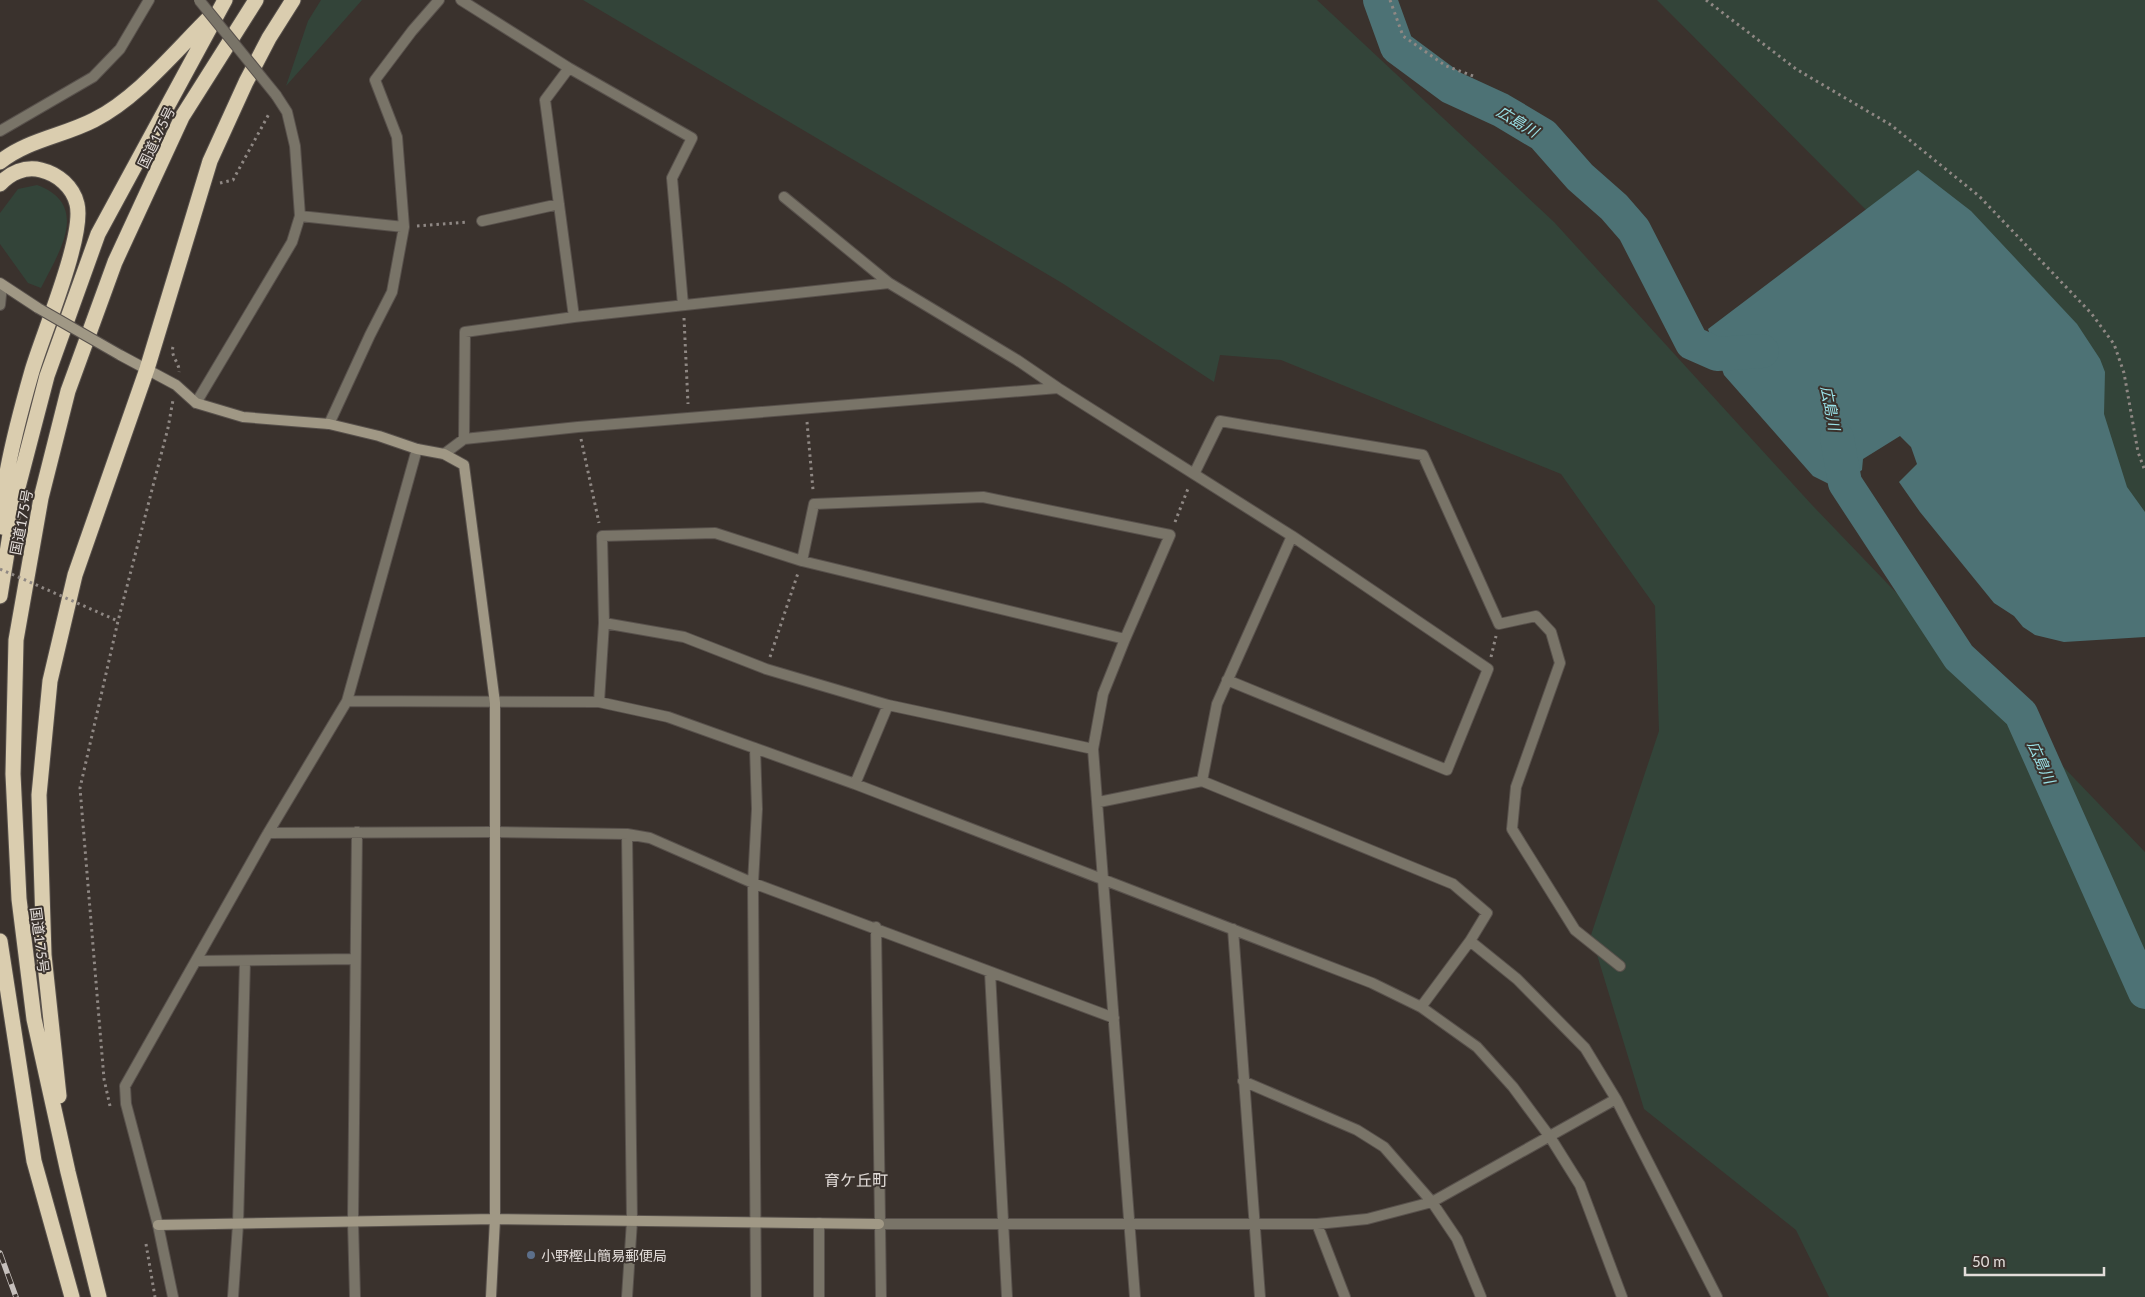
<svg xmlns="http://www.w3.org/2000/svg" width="2145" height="1297" font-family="Lato,'Noto Sans JP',sans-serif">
  <rect width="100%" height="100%" fill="#3a322d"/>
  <path fill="#334439" d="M321 0H362L286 86 308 21Z
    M583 0H1317L1554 222 1812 505 2145 852V1297H1829L1796 1230 1644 1109 1591 935 1659 731 1655 606 1561 474 1281 360 1220 355 1214 382 1062 283Z
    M1657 0H2145V516L1889 233Z
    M37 185C91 205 59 252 41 288L28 283 0 244V213L18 189Z"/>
  <path fill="#4d7275" d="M1918 170 1971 211 2077 324 2100 359 2105 372 2104 414 2127 487 2145 512V637L2064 642 2035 635 2023 627 2014 616 1994 603 1920 512 1899 482 1917 464 1911 447 1900 436 1863 459 1862 470 1837 488 1813 476 1724 375 1708 329Z"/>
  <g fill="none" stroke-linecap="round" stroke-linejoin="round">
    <path stroke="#4d7275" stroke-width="34" d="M1380 0 1397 47 1451 87 1501 110 1543 135 1580 177 1614 207 1634 230 1692 343 1717 354 1762 351
      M1837 438 1845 483 1959 657 2021 714 2145 992"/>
    <g stroke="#58514c" stroke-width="12">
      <path id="street" d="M461 0 569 68 692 138 672 178 683 305
        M569 68 545 100 574 317
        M0 131 93 77 120 49 149 0
        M784 197 889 283 1017 360 1058 388 1292 536 1488 669 1447 770 1227 680
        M300 216 404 227
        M482 221 559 204
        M0 305 2 285
        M196 403 292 242 300 216 295 146 287 112 276 95
        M329 424 370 335 392 292 404 227 397 137 375 80 412 31 439 0
        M464 439 465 332 574 317 889 283
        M444 454 464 439 578 427 1058 388
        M1194 474 1220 421 1423 455 1499 624 1536 616 1551 632 1560 663 1516 787 1512 829 1575 930 1620 966
        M1292 536 1217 704 1202 781 1453 884 1487 913 1470 941 1421 1007
        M802 561 814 504 983 497 1170 535 1125 639
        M604 623 602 536 715 533 802 561 1125 639 1103 694 1093 749 1135 1297
        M347 701 599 702 668 717 855 784 1372 983 1421 1007 1477 1047 1513 1087 1550 1137 1580 1185 1622 1297
        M599 702 604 623 684 637 766 669 888 705 1093 749
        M755 748 757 809 753 883 756 1297
        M855 784 888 705
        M1099 802 1202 781
        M268 833 493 832 627 834 650 838 753 883 1114 1018
        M627 834 632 1221 627 1297
        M876 927 881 1297
        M1233 929 1260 1297
        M1470 941 1517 979 1585 1048 1616 1099
        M197 961 355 959
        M990 972 1007 1297
        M1243 1081 1357 1130 1384 1147 1432 1202 1457 1239 1481 1297
        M819 1223V1297
        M879 1224H1317L1367 1219 1432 1202 1616 1099 1717 1297
        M1317 1224 1345 1297
        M173 1297 158 1225 126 1104 125 1086 268 833 347 701 417 449
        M233 1297 238 1224 245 961
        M355 1297 353 1221 357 832"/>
    </g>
    <g stroke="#58514c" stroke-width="12">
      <path id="secondary" d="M0 283 38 308
        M120 355 176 385 196 403 243 417 329 424 379 436 417 449 444 454 464 465 495 703V1219L491 1297
        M158 1225 495 1219 879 1224"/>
    </g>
    <g stroke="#58514c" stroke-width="17">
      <path id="highway" d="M0 162C27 140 63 136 94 120 138 98 176 50 211 16
        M0 184C10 173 25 166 41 170 58 174 73 187 77 204 85 236 42 336 32 371 22 406 12 443 6 478 3 494 4 511 3 527
        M0 596 17 491 47 376 98 234 225 0
        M0 941 34 1161 72 1297
        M59 1096 44 955 39 795 50 681 75 575 147 369 210 161 246 82 269 38 293 0
        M99 1297 68 1172 34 1019 19 899 13 774 16 640 41 498 68 391 115 262 182 117 256 0"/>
    </g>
    <path stroke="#8f8884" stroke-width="3" stroke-dasharray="2.5 4" stroke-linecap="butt" d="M1390 0 1403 36 1446 66 1476 77
      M1706 0 1796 69 1891 125 1979 196 2091 313 2114 344 2124 373 2138 452 2145 471
      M220 183 233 180 270 112
      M417 226 468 222
      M684 318 688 404
      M173 347C170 356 180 363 179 372
      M807 422 813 490
      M581 439 599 523
      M1175 522 1189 486
      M770 657 798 573
      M1491 657 1496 636
      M110 1106 104 1079 80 788 118 621 168 428 173 400
      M146 1244 155 1297"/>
    <use href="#street" stroke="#797468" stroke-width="10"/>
    <use href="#secondary" stroke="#a09885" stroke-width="10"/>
    <use href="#highway" stroke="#dacdaf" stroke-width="15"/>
    <g stroke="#c6c0bc" stroke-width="5.5">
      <path id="rail" d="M0 1253 16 1297"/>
    </g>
    <use href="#rail" stroke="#3a322d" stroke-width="4" stroke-dasharray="11" stroke-linecap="butt"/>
    <g stroke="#58514c" stroke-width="12" stroke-linecap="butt">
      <path id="street-bridge" d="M199 0 276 95"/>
    </g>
    <g stroke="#58514c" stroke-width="12" stroke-linecap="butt">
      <path id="secondary-bridge" d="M38 308 120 355"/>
    </g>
    <path stroke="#8f8884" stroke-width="3" stroke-dasharray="2.5 4" stroke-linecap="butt" d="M0 569 118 621"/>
    <use href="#street-bridge" stroke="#797468" stroke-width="10"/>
    <use href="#secondary-bridge" stroke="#a09885" stroke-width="10"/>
  </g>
  <circle fill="#5c6f8a" stroke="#3a322d" stroke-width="2" cx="531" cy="1255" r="5"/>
  <g text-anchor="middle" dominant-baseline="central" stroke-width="4" stroke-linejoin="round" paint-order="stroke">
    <g font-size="14" fill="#e3ddda" stroke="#3a322d">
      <text transform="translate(156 137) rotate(-64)">国道175号</text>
      <text transform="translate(21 522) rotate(-79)">国道175号</text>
      <text transform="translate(40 940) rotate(83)">国道175号</text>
    </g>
    <g font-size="14" fill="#e3ddda" stroke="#3a322d" text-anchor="start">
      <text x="541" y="1255">小野樫山簡易郵便局</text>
    </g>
    <g font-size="15" font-style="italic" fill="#9ae2e8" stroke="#3a322d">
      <text transform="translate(1518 121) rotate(31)">広島川</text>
      <text transform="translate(1831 408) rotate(79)">広島川</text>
      <text transform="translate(2042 762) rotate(66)">広島川</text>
    </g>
    <g font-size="16" fill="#e3ddda" stroke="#3a322d">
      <text x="856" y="1179">育ケ丘町</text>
    </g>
  </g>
  <path d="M1965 1267v8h139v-8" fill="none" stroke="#e3ddda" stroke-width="2.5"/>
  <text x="1972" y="1267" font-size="15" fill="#e3ddda" stroke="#3a322d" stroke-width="4" paint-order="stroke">50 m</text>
</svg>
